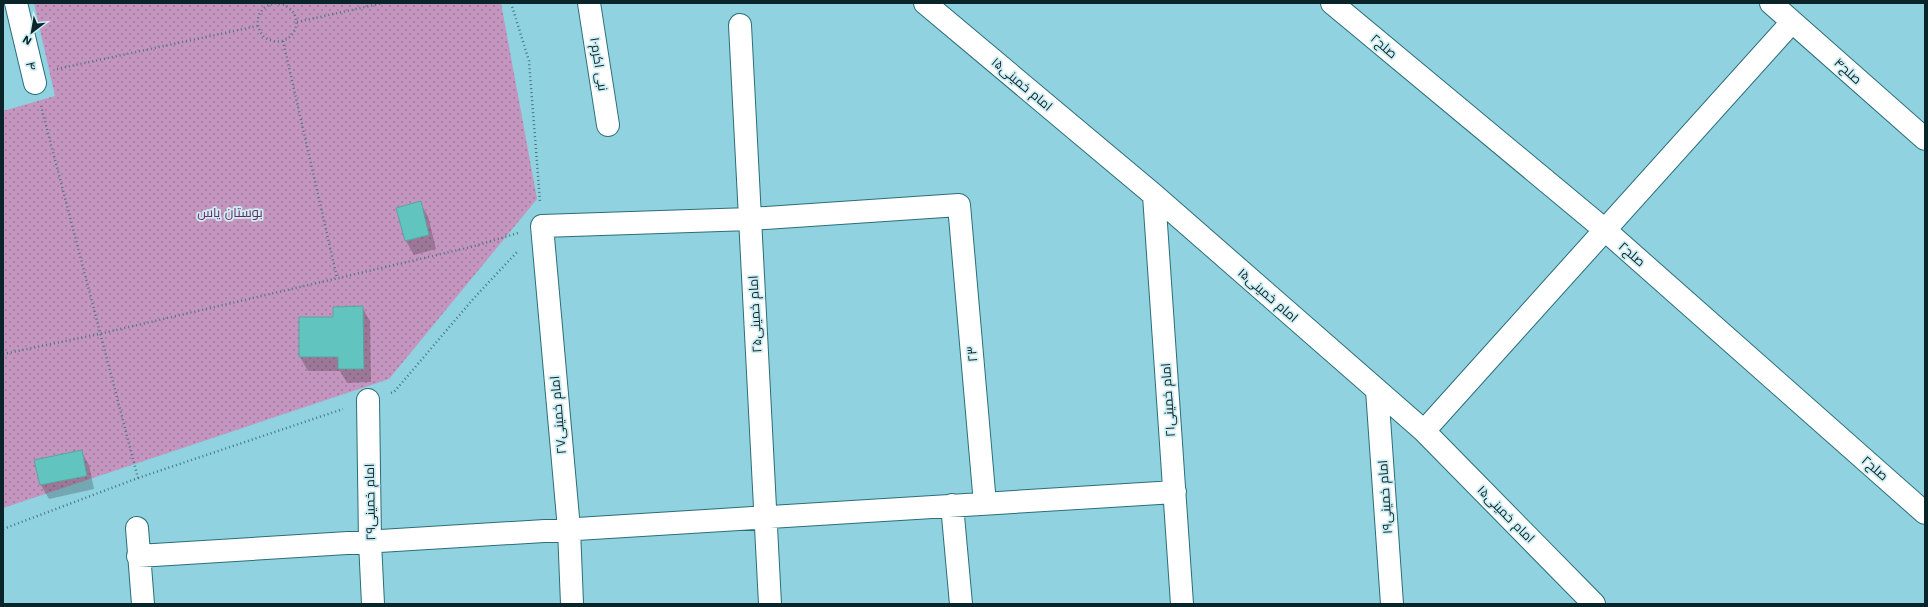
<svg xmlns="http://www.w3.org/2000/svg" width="1928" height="607" font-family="'Work Sans',Cairo,sans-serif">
  <defs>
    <pattern id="park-dots" width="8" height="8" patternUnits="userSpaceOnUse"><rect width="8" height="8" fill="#c495bf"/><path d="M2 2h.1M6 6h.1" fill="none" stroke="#9d799b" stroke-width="1.8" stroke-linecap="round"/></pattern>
  </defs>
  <rect width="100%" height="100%" fill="#90d2df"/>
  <path fill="url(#park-dots)" d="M34 3H501L537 199 389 379 3 508V111L55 96Z"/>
  <path fill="#0003" d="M420 203 428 216 436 249 414 255 406 241 397 208Z
    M362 307 370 321 371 382 347 383 340 371H308L300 357V318H334Z
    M81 451 89 465 94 489 49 499 41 485Z"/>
  <path fill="#62c4be" stroke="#5fa29e" d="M421 201 429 235 405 241 396 208Z
    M363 306 364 369H338V357H299V317H333V307Z
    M82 450 87 476 40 485 34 460Z"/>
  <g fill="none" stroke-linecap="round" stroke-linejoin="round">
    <g stroke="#2b6e7a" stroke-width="24">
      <path id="street" d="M16 3 35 83
        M589 3 608 125
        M925 3 1154 195 1424 431 1594 604
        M1332 3 1605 230 1925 513
        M1771 3 1925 139
        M740 25 770 604
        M1154 195 1182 604
        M1377 390 1392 604
        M368 400 370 542 373 604
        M1424 431 1792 22
        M952 505 961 604
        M137 528 143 604
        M138 556 1175 492
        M572 604 569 529 542 226 750 219 959 205 985 504"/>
    </g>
    <path stroke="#497780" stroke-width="2.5" stroke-dasharray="1 3" stroke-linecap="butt" d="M276 3C258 6 252 23 264 37 294 56 312 9 277 3
      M511 3 529 61 540 201
      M297 22 383 3
      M283 41 337 278
      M57 69 257 26
      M3 354 99 334 471 247 518 233
      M391 393 394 392 474 298 518 251
      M138 478 343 409
      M3 529 138 478 41 106"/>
    <use href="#street" stroke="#fff" stroke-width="22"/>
  </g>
  <g text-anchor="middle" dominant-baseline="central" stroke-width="3.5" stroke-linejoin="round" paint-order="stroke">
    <g font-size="13" fill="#09252a" stroke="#cdedf3">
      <text transform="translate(1384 46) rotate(40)">صلح۲</text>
      <text transform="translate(599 64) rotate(81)">نبی اکرم۱۰</text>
      <text transform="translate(31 66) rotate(77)">۴</text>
      <text transform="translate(1848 71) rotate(42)">صلح۴</text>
      <text transform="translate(1022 84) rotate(40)">۱۵امام خمینی</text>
      <text transform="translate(1632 254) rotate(41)">صلح۲</text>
      <text transform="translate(1268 295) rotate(41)">۱۵امام خمینی</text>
      <text transform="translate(755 314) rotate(-93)">امام خمینی۲۵</text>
      <text transform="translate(972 354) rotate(-95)">۲۳</text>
      <text transform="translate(1168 400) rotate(-94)">امام خمینی۲۱</text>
      <text transform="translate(558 415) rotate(-95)">امام خمینی۲۷</text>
      <text transform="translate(1875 468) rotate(41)">صلح۲</text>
      <text transform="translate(1385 497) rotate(-94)">امام خمینی۱۹</text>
      <text transform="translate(370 502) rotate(-91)">امام خمینی۲۹</text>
      <text transform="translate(1506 514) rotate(45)">۱۵امام خمینی</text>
    </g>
    <g font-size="13" fill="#692865" stroke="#cdedf3">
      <text x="230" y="212">بوستان یاس</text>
    </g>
  </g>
  <rect width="1928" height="607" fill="none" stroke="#09252a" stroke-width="8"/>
  <g transform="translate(32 32) rotate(211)" stroke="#cdedf3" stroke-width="3" paint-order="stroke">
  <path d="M0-3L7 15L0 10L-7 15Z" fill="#09252a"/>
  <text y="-6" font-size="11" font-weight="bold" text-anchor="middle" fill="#09252a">N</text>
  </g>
</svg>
